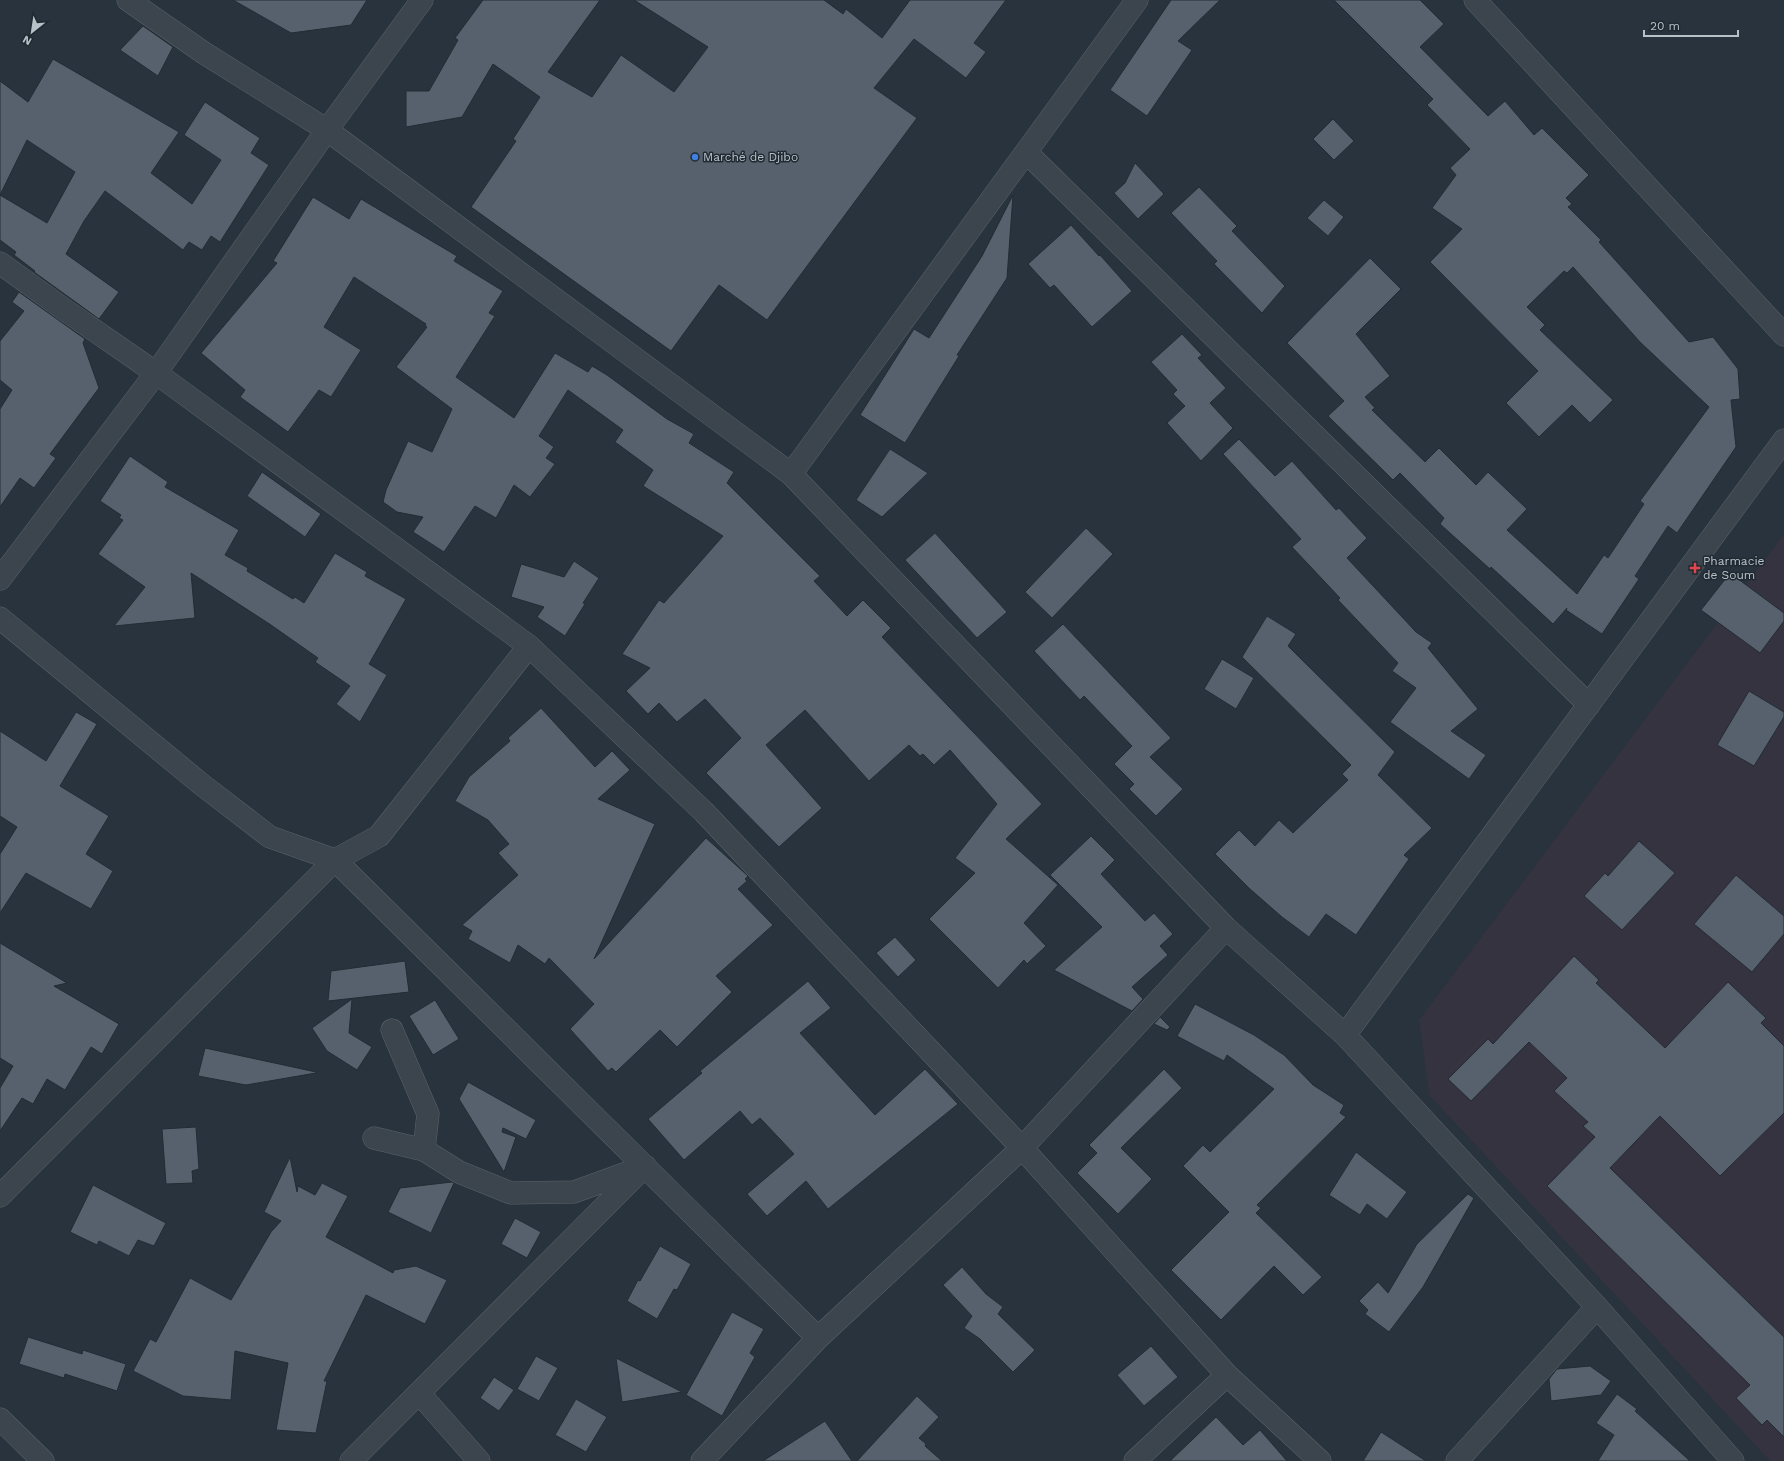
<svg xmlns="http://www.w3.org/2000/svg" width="1784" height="1461" font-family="'Work Sans',sans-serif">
  <rect width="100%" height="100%" fill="#28333d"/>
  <path fill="#34333f" d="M1784 534V1461H1770L1429 1095 1419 1020Z"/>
  <path fill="#56616d" stroke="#232c35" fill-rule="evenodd" d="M233 0H367L351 25 291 33Z
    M483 0H600L548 72 592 97 621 55 674 92 708 47 634 0H824L843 14 846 9 882 38 910 0H1006L974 43 986 52 966 78 914 39 874 88 917 118 767 320 719 285 671 351 471 207 516 141 513 139 540 97 493 64 462 117 406 127V91H429L458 40 455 38Z
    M1171 0H1220L1178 41 1192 50 1147 116 1110 90Z
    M1334 0H1420L1444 24 1420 47 1488 116 1505 101 1534 135 1542 128 1589 175 1566 198 1572 204 1568 207 1601 240 1599 242 1689 342 1713 337 1738 369 1740 399 1731 400 1736 447 1677 533 1668 526 1635 576 1639 579 1602 634 1566 610 1567 608 1553 624 1491 567 1490 569 1440 524 1444 518 1400 473 1393 480 1328 416 1344 401 1287 343 1370 258 1401 289 1356 334 1390 376 1365 397 1375 408 1372 410 1425 462 1439 448 1476 485 1488 472 1527 509 1507 530 1577 594 1604 555 1608 558 1644 504 1640 501 1709 407 1640 342 1573 267 1567 273 1564 271 1527 307 1545 325 1540 330 1613 400 1590 423 1572 405 1539 437 1506 403 1538 371 1430 262 1462 229 1432 208 1456 175 1450 168 1470 149 1427 105 1433 99Z
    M143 26 173 47 158 76 120 50Z
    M53 59 179 132 151 173 192 204 221 160 184 135 205 102 260 138 251 153 269 165 220 242 211 236 202 250 189 242 183 250 105 191 84 221 66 254 119 292 99 319 34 272 35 271 14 255 16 252 0 240V81L28 102ZM27 140 75 172 47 223 0 195Z
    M1333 119 1354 141 1334 160 1313 139Z
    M1135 163 1164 194 1138 219 1114 193 1125 183Z
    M1199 187 1237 226 1232 231 1285 286 1262 313 1214 264 1217 261 1171 213Z
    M1013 195 1007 278 957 355 959 356 905 443 860 415 914 329 929 338 982 256Z
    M313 197 349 219 361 199 457 256 454 261 503 291 489 313 495 316 456 377 514 418 555 353 588 372 592 366 607 375 667 419 694 434 689 443 734 472 727 483 820 576 814 581 847 616 863 600 891 628 882 637 1042 804 1006 839 1058 885 1024 923 1046 946 1027 964 1024 960 998 988 929 919 975 873 955 858 997 804 950 750 934 765 923 754 920 756 909 745 869 781 805 710 766 745 822 808 779 847 706 773 741 738 705 699 677 722 659 703 648 714 626 691 650 668 622 654 659 600 664 603 723 536 643 486 653 470 615 442 623 430 568 390 539 436 554 447 546 458 555 464 530 497 514 485 496 518 475 506 444 552 413 532 423 517 397 512 383 502 386 490 408 441 432 452 452 409 396 367 427 327 425 326 426 324 354 277 324 327 361 350 331 397 319 390 288 432 240 397 245 390 201 353 277 263 273 261Z
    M1324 200 1344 217 1328 236 1307 218Z
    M1071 225 1099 256 1100 255 1132 291 1092 327 1054 285 1050 288 1028 264Z
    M19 292 85 339 83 343 99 388 50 454 56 458 34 488 20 478 0 507V409L12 390 0 380V341L24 311 12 302Z
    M1182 334 1202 355 1198 358 1226 388 1210 403 1233 428 1201 461 1167 423 1185 406 1173 394 1177 390 1151 362Z
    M1239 439 1275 476 1292 461 1336 510 1339 508 1367 538 1347 558 1416 632 1432 643 1428 648 1478 709 1451 731 1486 755 1469 779 1390 722 1416 688 1392 671 1398 663 1338 600 1340 598 1292 547 1301 539 1223 454Z
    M890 449 928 473 882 517 856 500Z
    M130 456 168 482 165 487 239 530 225 555 248 568 247 571 293 599 295 597 304 603 335 553 367 572 365 576 406 599 369 664 387 675 360 722 336 704 350 686 315 662 318 658 271 625 191 573 195 618 114 626 145 587 98 554 123 520 119 518 121 515 100 501Z
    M262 472 321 514 305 537 247 496Z
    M1086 528 1113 554 1052 618 1025 592Z
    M935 533 1007 612 977 638 905 560Z
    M574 561 599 578 583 603 585 604 565 636 537 617 544 607 511 597 521 564 564 577Z
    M1730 573 1784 613V621L1760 653 1701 610Z
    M1267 616 1296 634 1288 646 1395 752 1378 775 1432 828 1404 855 1409 859 1356 935 1326 914 1309 937 1282 917 1250 889 1215 854 1239 830 1255 846 1279 820 1293 833 1348 780 1342 774 1351 765 1242 657Z
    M1063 624 1171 738 1150 757 1183 789 1156 816 1129 789 1134 784 1114 764 1132 746 1084 696 1080 700 1034 651Z
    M1222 659 1254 678 1236 709 1204 689Z
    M1749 691 1784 712V717L1754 766 1717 745Z
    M541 708 595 767 612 751 630 770 598 799 655 824 594 959 706 838 748 876 745 879 747 881 738 889 773 925 716 976 732 992 677 1047 660 1030 616 1072 612 1068 608 1071 570 1029 594 1004 549 958 545 964 518 945 510 963 468 939 472 931 462 925 518 875 498 853 509 844 488 820 455 801 469 777 510 741 508 738Z
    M76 712 97 724 60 786 109 816 86 854 113 871 91 909 26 873 0 913V854L17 827 0 816V731L46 761Z
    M1091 836 1115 860 1101 874 1145 921 1154 913 1173 934 1160 946 1168 955 1132 987 1143 999 1132 1011 1054 970 1102 927 1050 875Z
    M1639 841 1675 873 1622 930 1584 896 1605 873 1608 876Z
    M1736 875 1784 916V934L1752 972 1694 924Z
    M895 937 916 960 898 977 876 953Z
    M0 943 67 983 54 986 119 1024 102 1054 91 1047 65 1090 47 1079 33 1104 22 1098 0 1131V1088L13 1066 0 1058Z
    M1574 956 1599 980 1596 983 1665 1048 1728 982 1766 1018 1761 1023 1784 1046V1113L1720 1176 1660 1116 1610 1168 1784 1337V1437L1767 1420 1762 1425 1736 1398 1750 1385 1547 1186 1595 1137 1583 1126 1588 1122 1554 1091 1567 1078 1529 1042 1471 1101 1448 1079 1488 1039 1493 1044Z
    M405 961 409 992 328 1001 331 971Z
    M808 981 831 1008 800 1033 875 1115 925 1069 958 1104 828 1209 806 1181 767 1216 747 1194 794 1154 760 1118 752 1125 740 1111 684 1160 648 1119 702 1073 700 1071Z
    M352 999 349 1033 372 1047 357 1070 327 1051 312 1028Z
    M435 1000 459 1039 433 1055 409 1016Z
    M1195 1004 1254 1035 1284 1055 1313 1085 1344 1105 1340 1113 1346 1117 1257 1205 1261 1208 1256 1213 1322 1277 1303 1295 1274 1266 1221 1320 1171 1270 1229 1212 1183 1166 1203 1145 1210 1152 1274 1089 1227 1055 1224 1061 1177 1036Z
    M1160 1017 1170 1027 1167 1030 1154 1024Z
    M205 1048 316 1072V1073L246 1085 198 1076Z
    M1164 1069 1182 1088 1121 1148 1152 1179 1118 1214 1077 1173 1097 1153 1089 1145Z
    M468 1082 536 1120 526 1139 503 1128 502 1132 516 1137 504 1172 459 1099Z
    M196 1127 199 1169 192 1171 193 1183 166 1184 162 1129Z
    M1356 1152 1407 1192 1387 1219 1367 1204 1360 1215 1329 1195Z
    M290 1157 297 1192 298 1186 315 1195 322 1183 348 1196 326 1237 393 1273 394 1270 416 1266 447 1280 425 1324 366 1295 324 1381H327L316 1433 276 1430 288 1363 235 1351 231 1400 183 1396 133 1371 150 1339 156 1342 190 1278 231 1300 271 1232 281 1221 264 1212Z
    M452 1182 454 1183 431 1233 388 1212 400 1188Z
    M93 1185 166 1223 154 1246 138 1240 129 1256 99 1241 97 1245 70 1232Z
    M1468 1194 1474 1198 1423 1287 1389 1332 1365 1314 1368 1310 1359 1301 1378 1282 1388 1293 1417 1244Z
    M515 1218 541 1232 527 1258 501 1244Z
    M660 1246 691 1264 677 1290 674 1289 657 1319 627 1301 638 1280 640 1281Z
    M962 1267 986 1294 1003 1307 998 1314 1035 1350 1013 1372 980 1339 964 1328 972 1316 943 1285Z
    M732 1312 764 1329 750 1353 755 1357 722 1416 686 1395Z
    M28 1337 82 1354 83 1350 126 1364 117 1391 65 1374 64 1378 19 1364Z
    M1151 1346 1178 1377 1144 1406 1117 1375Z
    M536 1356 558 1368 539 1401 517 1389Z
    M616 1358 682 1392 622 1402Z
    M1590 1366 1611 1381 1601 1395 1551 1401 1549 1379 1557 1369Z
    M494 1377 514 1390 499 1411 480 1398Z
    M1617 1394 1637 1409 1635 1411 1690 1461H1598L1614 1435 1596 1423Z
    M917 1396 939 1417 919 1438 926 1444 925 1446 942 1461H857Z
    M576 1399 607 1417 586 1452 555 1435Z
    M1216 1417 1243 1445 1260 1430 1287 1461H1170Z
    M825 1421 852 1461H763Z
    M1381 1432 1426 1461H1363Z"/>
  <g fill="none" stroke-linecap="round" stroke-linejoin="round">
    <g stroke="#5a636b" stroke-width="23">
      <path id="minor" d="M128 0 204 53 327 130 791 474 1226 928 1345 1035 1597 1307 1733 1461
        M1475 0 1784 335
        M1026 152 1589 705
        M0 263 65 310 156 373 529 646 704 812 1022 1148 1227 1375 1320 1461
        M791 474 1137 0
        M0 579 156 373 327 130 422 0
        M0 618 201 784 270 837 335 860 379 836 529 646
        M392 1030 428 1114 424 1150
        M1345 1035 1784 440
        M374 1138 424 1150 459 1172 511 1193 574 1192 640 1168
        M0 1196 335 860 818 1338
        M419 1393 479 1461
        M0 1419 43 1461
        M351 1461 645 1166
        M702 1461 818 1338 1022 1148 1226 928
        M1135 1461 1227 1375
        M1457 1461 1597 1307"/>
    </g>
    <use href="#minor" stroke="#3c454e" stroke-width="22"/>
  </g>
  <circle fill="#3f7fe0" stroke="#212a33" stroke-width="1.5" cx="695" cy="157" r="4"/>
  <path fill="#e0444e" stroke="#212a33" stroke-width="1.5" d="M1693 562h4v4h4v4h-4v4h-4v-4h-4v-4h4z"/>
  <g text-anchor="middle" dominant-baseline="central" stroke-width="3" stroke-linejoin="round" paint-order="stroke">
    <g font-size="12" fill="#b8c0c8" stroke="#212a33" text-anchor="start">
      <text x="703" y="157">Marché de Djibo</text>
      <text x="1703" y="561">Pharmacie<tspan x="1703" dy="14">de Soum</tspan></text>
    </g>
  </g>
  <g transform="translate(32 32) rotate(210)" stroke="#212a33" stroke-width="3" paint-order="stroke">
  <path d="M0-3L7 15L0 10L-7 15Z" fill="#b8c0c8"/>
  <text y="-6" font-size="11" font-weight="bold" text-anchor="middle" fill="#b8c0c8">N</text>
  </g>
  <path d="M1644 30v6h94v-6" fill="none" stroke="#b8c0c8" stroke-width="2"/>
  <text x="1650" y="30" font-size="12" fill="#b8c0c8" stroke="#212a33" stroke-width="3" paint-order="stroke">20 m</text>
</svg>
